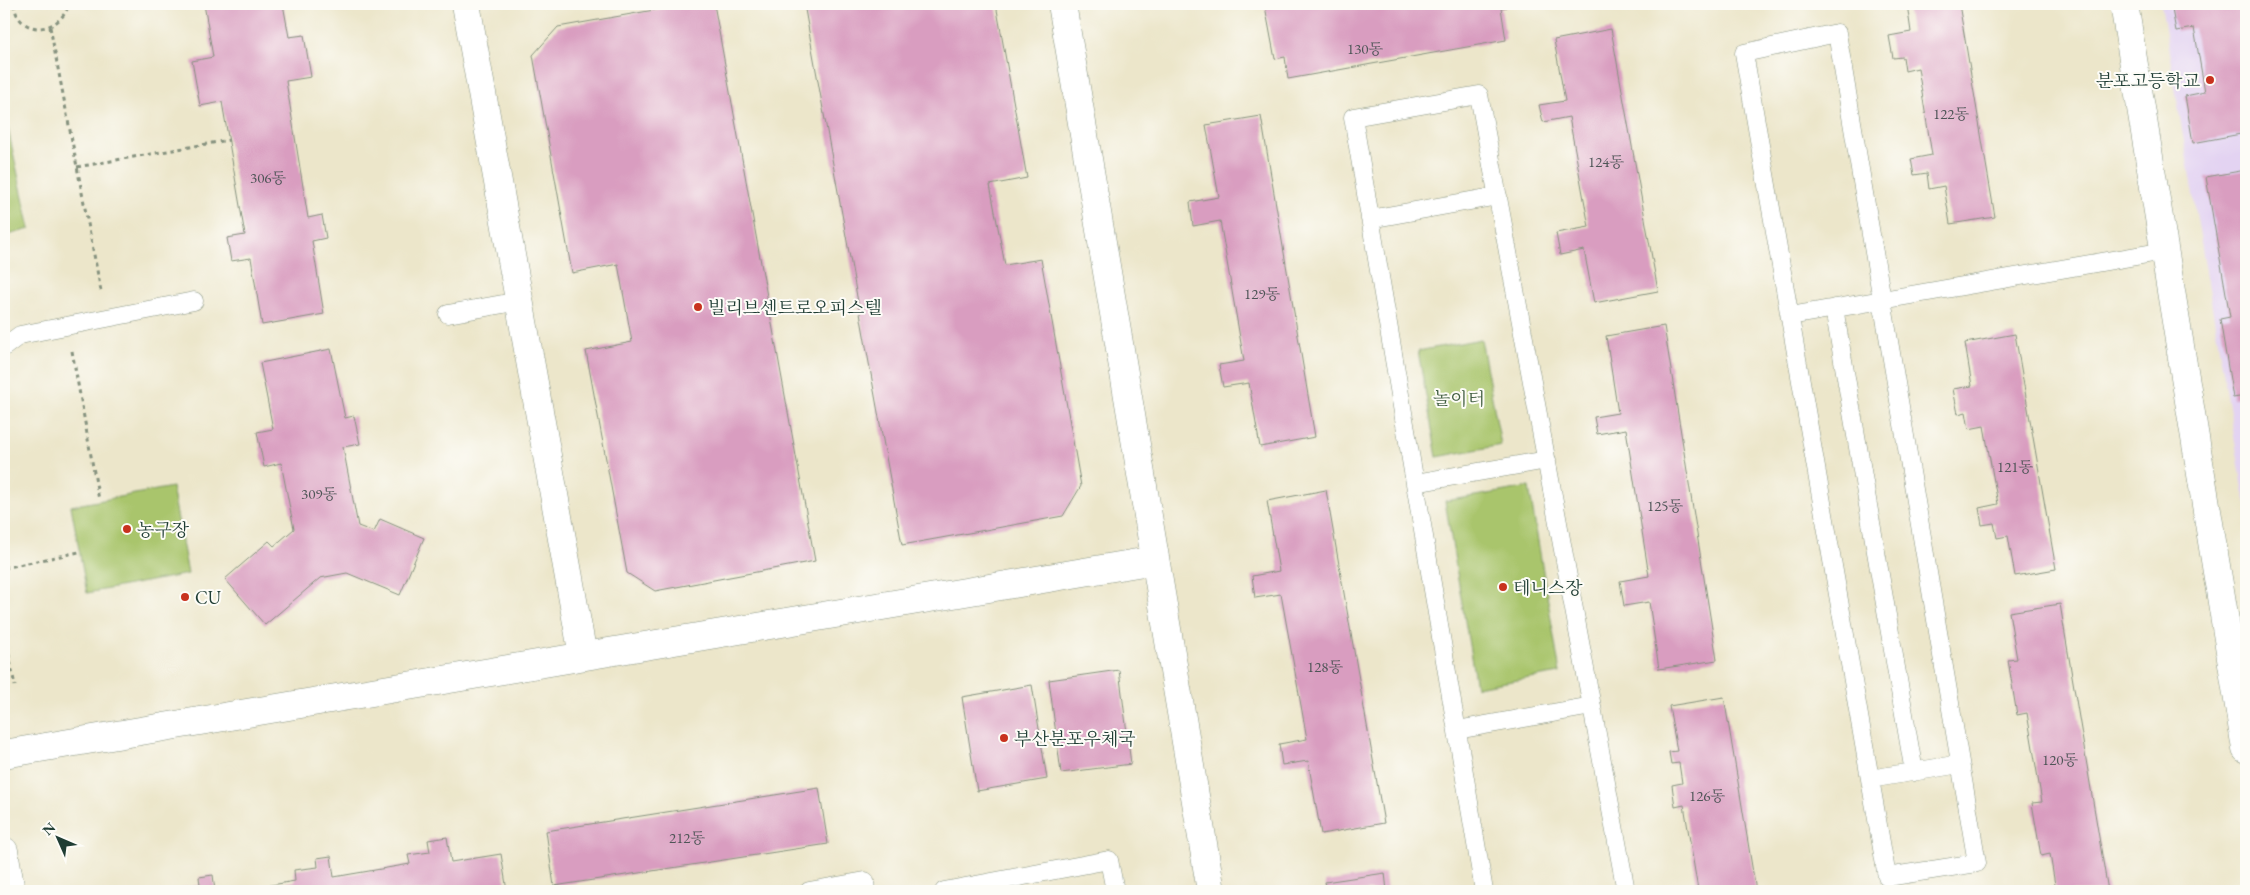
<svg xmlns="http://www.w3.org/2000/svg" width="2250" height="895" font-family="'EB Garamond','Noto Serif KR',serif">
  <rect width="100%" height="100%" fill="#fdfcf7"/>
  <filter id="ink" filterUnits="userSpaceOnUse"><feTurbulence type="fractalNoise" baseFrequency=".02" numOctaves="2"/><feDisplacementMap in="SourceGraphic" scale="10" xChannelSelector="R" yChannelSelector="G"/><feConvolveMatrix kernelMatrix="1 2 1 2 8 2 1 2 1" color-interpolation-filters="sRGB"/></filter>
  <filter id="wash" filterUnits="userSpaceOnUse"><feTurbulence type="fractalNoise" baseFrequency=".0096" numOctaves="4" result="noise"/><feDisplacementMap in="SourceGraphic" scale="20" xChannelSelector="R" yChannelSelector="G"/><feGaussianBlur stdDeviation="1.12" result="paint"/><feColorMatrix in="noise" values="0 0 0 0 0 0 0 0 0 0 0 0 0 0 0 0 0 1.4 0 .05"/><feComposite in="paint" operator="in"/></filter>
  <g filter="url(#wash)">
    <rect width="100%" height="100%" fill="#ece6ca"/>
    <path fill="#e3d3f2" d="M2161 4H2246V506L2188 166Z"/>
    <path fill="#a9c56c" stroke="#648150" d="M4 111 30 229 4 236Z
      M1481 339 1501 445 1437 457 1418 351Z
      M172 487 188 574 87 593 71 506Z
      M1529 487 1560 673 1476 687 1445 501Z"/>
    <g id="blocks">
      <path fill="#d99dc0" d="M204 4H283L289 37 304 35 311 77 286 81 308 218 322 215 326 238 312 241 324 314 262 325 251 258 231 261 227 238 245 235 222 102 200 106 192 61 213 57Z
        M688 4H714L815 561 655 591 627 573 586 351 632 342 618 264 572 273 533 55 558 27Z
        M804 4H996L1027 178 990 185 1005 265 1041 259 1081 486 1063 516 902 545Z
        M1276 4H1324V6L1339 4H1507V7L1501 8 1506 40 1288 79 1285 57 1275 59 1265 6Z
        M1907 4H1959L1995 217 1950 224 1944 186 1929 189 1927 173 1914 175 1911 159 1932 155 1918 68 1905 71 1903 57 1893 58 1889 36 1911 32Z
        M2171 4H2246V133L2193 143 2185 96 2205 92 2194 28 2176 31Z
        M1611 29 1658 291 1594 303 1584 250 1560 255 1556 233 1589 227 1569 117 1543 122 1539 105 1565 101 1554 40Z
        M1261 116 1315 437 1260 447 1249 383 1223 387 1219 365 1244 361 1220 221 1193 226 1190 202 1219 197 1206 125Z
        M2246 170V396L2233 398 2220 319 2230 317 2206 177Z
        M1664 326 1717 660 1659 669 1649 602 1624 606 1620 581 1649 576 1626 429 1597 434 1594 417 1618 413 1606 336Z
        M2015 334 2056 569 2015 576 2008 536 1997 538 1994 523 1982 525 1979 508 1998 504 1984 426 1969 429 1966 412 1958 414 1953 389 1972 386 1965 343Z
        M331 349 345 418 354 416 360 444 343 447 358 526 374 532 380 519 424 538 400 595 347 573 320 578 265 625 225 579 269 541 274 546 294 529 281 463 264 467 257 432 273 429 260 363Z
        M1326 490 1384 823 1321 834 1308 761 1282 765 1279 744 1307 739 1281 594 1255 598 1252 576 1279 571 1267 501Z
        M2060 604 2108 891H2056L2050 854 2041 856 2032 803 2042 802 2027 713 2017 715 2008 660 2017 659 2009 612Z
        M1119 670 1131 764 1061 773 1049 680Z
        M1032 685 1047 779 977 791 962 697Z
        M1724 697 1725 703 1756 891H1694L1698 890 1684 805 1675 807 1672 785 1682 783 1679 763 1671 764 1669 752 1677 751 1669 706Z
        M819 788 828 844 554 886 546 831Z
        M447 837 451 862 501 854 507 891H236L295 881 294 870 318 867 317 858 331 856 334 877 410 864 408 855 430 852 428 840Z
        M1385 873 1387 891H1327L1325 882Z
        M213 875 215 891H182L181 888 200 885 199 877Z"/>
    </g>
  </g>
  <g filter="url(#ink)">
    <use href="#blocks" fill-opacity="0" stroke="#86927f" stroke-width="1"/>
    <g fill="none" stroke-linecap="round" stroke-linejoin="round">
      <g stroke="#86927f" stroke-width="19">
        <path id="service" d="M1837 33 1977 863 1887 877 1744 53Z
          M1370 219 1498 196
          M1834 308 1914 772
          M448 314 519 301
          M1790 316 2165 251
          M4 347 20 335 194 301
          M1415 483 1547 460
          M1457 730 1592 706
          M1870 779 1960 764
          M809 891 865 881 866 891
          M944 891 1109 860 1115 891
          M1484 891 1353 117 1479 95 1626 891"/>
      </g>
      <g stroke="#86927f" stroke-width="29">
        <path id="minor" d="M466 4 583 656
          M1062 4 1211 891
          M2124 4 2246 749
          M4 754 1155 560
          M4 851 11 891"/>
      </g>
      <path stroke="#86927f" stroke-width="3" stroke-dasharray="4 4" stroke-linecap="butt" d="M14 4C17 36 59 36 69 4
        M50 27 101 291
        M77 167 229 140
        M72 351 99 500
        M4 568 79 552
        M4 630 15 686"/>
      <use href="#service" stroke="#fff" stroke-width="18"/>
      <use href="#minor" stroke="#fff" stroke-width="28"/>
    </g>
  </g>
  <g fill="#c8321e" stroke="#fdfcf7" stroke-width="2">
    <circle cx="2210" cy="80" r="5"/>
    <circle cx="698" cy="307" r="5"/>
    <circle cx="127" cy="529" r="5"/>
    <circle cx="1503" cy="587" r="5"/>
    <circle cx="185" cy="597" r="5"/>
    <circle cx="1004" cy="738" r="5"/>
  </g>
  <g text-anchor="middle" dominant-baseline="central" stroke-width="4" stroke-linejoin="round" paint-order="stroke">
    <g font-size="15" fill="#4e5557">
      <text x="1365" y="48">130동</text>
      <text x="1951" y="113">122동</text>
      <text x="1606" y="161">124동</text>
      <text x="268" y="177">306동</text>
      <text x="1262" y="293">129동</text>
      <text x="2015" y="466">121동</text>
      <text x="319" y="493">309동</text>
      <text x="1665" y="505">125동</text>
      <text x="1325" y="666">128동</text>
      <text x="2060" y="759">120동</text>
      <text x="1707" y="795">126동</text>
      <text x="687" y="837">212동</text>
    </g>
    <g font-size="18" fill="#1f3d34" stroke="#fdfcf7" text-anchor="start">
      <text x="2200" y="80" text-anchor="end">분포고등학교</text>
      <text x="708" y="307">빌리브센트로오피스텔</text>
      <text x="137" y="529">농구장</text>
      <text x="1513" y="587">테니스장</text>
      <text x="195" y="597">CU</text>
      <text x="1014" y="738">부산분포우체국</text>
    </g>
    <g font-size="18" fill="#425f42" stroke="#fdfcf7">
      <text x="1459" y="398">놀이터</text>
    </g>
  </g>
  <rect width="2250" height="895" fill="none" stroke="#fdfcf7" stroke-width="20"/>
  <g transform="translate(58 838) rotate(315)" stroke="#fdfcf7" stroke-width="4" paint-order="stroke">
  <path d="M0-4L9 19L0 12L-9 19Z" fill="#1f3d34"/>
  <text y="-8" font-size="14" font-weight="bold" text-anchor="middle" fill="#1f3d34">N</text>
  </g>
</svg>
